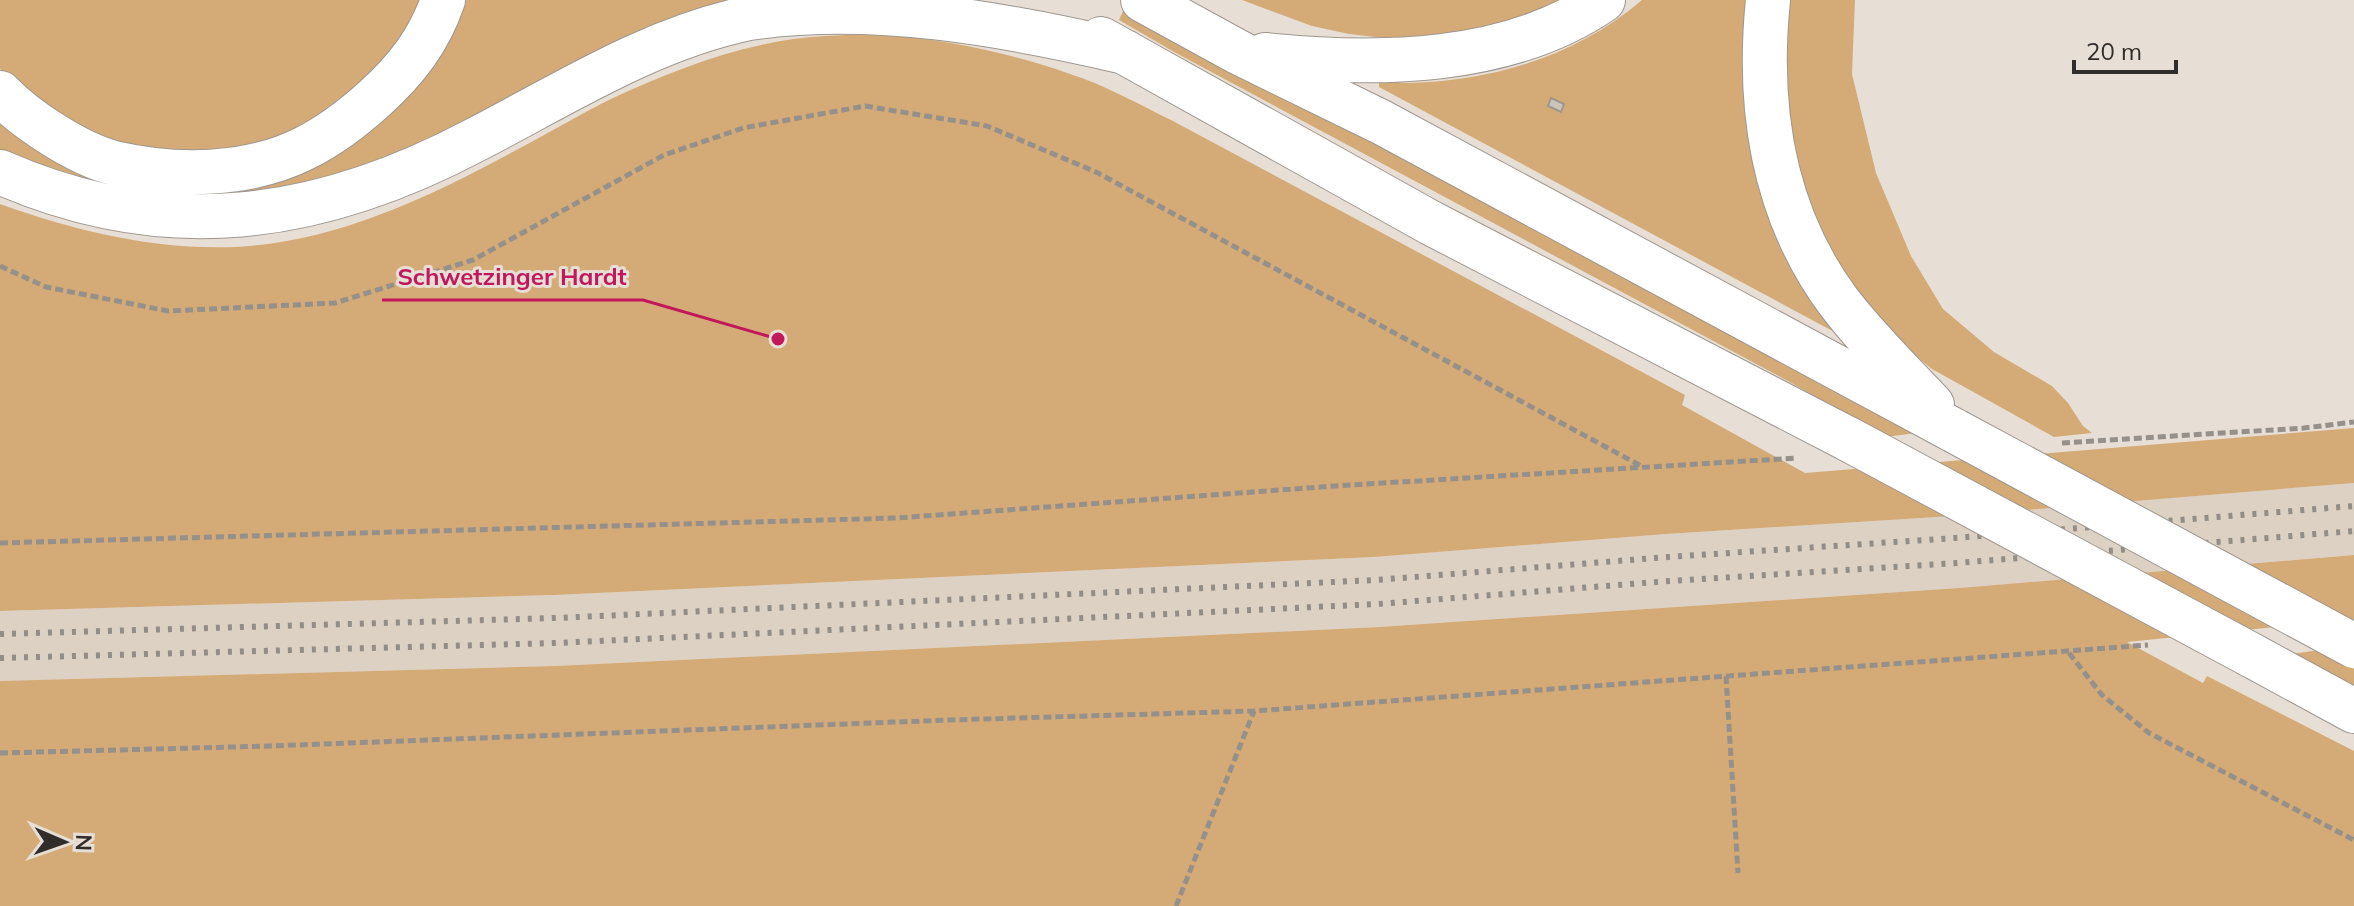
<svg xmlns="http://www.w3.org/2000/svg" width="2354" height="906" font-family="Mulish,sans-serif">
  <rect width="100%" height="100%" fill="#e7dfd6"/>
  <path fill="#ddd1c3" d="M2354 483V555L1959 588 1379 627 555 666 0 681V611L554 595 1374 557 1666 534 1953 516Z"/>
  <path fill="#d4ab77" d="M0 0H429L401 53 304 132 223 155 143 152 68 124 0 69Z
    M465 0H788L335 186 191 203 0 159V111L116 179 362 137 403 102 439 53Z
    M1242 0H1573L1535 18 1409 41 1349 34 1312 26Z
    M1642 0H1752L1840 335 1379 87V81C1390 81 1400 83 1410 83 1494 81 1578 55 1642 0Z
    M1783 0H1855L1852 74 1876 173 1911 256 1943 309 1994 352 2052 386 2068 403 2083 426 2092 433 2054 437 1932 369 1901 344 1847 288 1798 187 1780 62Z
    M1124 9 1916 433 1885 437 1788 381 1176 53 1119 20Z
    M888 34C950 41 1011 53 1070 74 1105 85 1138 104 1171 120L1685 395 1682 405 1805 473 2354 428V483L1953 516 1666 534 1374 557 554 595 0 611V204C83 234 179 256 268 244 358 232 443 190 522 147 552 131 582 113 613 98 661 76 710 56 761 45 803 35 846 35 888 34Z
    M2354 555V619L2127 642 2203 683 2207 676 2354 751V906H0V681L555 666 1379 627 1959 588Z
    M2320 650 2354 669V686L2291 654Z"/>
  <path fill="#ccc5bc" stroke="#9e978f" stroke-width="2" d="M1551 98 1564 104 1561 112 1548 106Z"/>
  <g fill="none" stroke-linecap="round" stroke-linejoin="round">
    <g stroke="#9e978f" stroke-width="46">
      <path id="highway" d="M1143 0 1238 52 1381 122 1955 431
        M1768 0C1757 107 1773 213 1838 301 1866 338 1900 371 1932 405
        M1101 39 1431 223 1850 440
        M1265 55C1376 66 1507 66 1603 0
        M0 93C26 120 78 154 114 163 175 177 248 177 305 148 331 135 353 118 374 99 406 70 429 41 443 0
        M0 172C166 245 318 223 475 140 564 94 649 39 749 18 873 0 1004 24 1125 52
        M2251 655 2354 711"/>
    </g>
    <path stroke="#96908a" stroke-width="5" stroke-dasharray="8 4" stroke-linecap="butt" d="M0 266 46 287 168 311 335 303 473 260 664 155 743 128 865 106 987 126 1096 172 1643 467
      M2062 443 2304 428 2354 422
      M0 543 897 518 1334 486 1797 458
      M2069 653 2102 695 2149 733 2354 840
      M1726 676 1738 873
      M0 753 271 746 949 720 1254 711 2148 645
      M1176 906 1254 711"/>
    <use href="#highway" stroke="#fff" stroke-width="44"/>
    <path stroke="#928d86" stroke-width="6" stroke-dasharray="4 8" stroke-linecap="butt" d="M0 634 556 618 1376 580 1668 557 1955 538 2354 506
      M0 658 556 643 1378 604 1669 581 1957 563 2354 531"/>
    <g stroke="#9e978f" stroke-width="46" stroke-linecap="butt">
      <path id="highway-bridge" d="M1955 431 2354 646
        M1850 440 2251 655"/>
    </g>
    <use href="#highway-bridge" stroke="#fff" stroke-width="44"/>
  </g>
  <path fill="none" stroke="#c2185b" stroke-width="3" d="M778 339L643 300H382"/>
  <circle fill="#c2185b" stroke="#e7dfd6" stroke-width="3" cx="778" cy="339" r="8"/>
  <g font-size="24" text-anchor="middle" font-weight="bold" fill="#c2185b" stroke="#e7dfd6" stroke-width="6" stroke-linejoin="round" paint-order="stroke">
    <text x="512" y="285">Schwetzinger Hardt</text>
  </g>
  <g transform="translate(64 842) rotate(92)" stroke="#e7dfd6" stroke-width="6" paint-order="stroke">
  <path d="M0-6L14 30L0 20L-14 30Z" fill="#302d2a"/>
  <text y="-12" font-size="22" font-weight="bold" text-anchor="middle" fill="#302d2a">N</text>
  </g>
  <path d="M2074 60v12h102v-12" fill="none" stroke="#302d2a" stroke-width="4"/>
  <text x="2086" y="60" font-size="24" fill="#302d2a" stroke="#e7dfd6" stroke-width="6" paint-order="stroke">20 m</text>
</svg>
